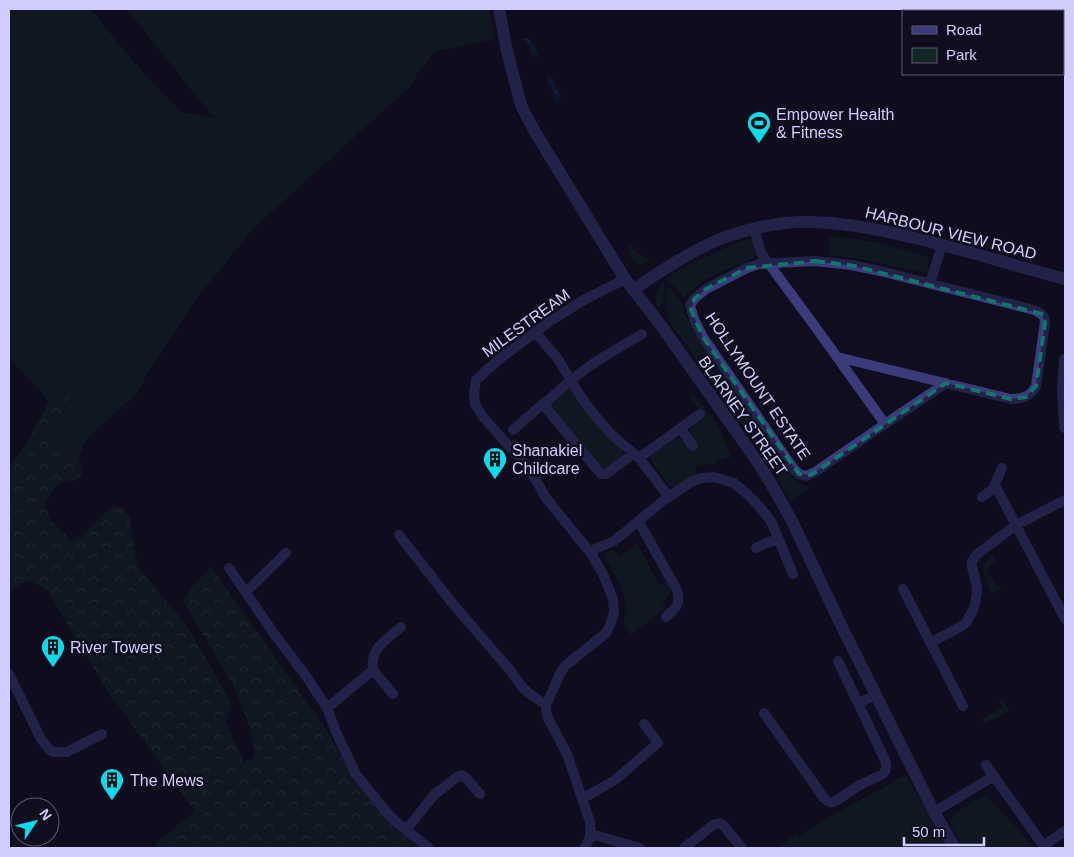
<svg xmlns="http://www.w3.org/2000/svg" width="1074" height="857" font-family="Arial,sans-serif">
  <defs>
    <pattern id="forest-crowns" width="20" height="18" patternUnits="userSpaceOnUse" patternTransform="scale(1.25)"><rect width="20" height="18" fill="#102726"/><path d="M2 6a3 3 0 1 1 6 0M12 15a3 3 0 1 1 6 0" fill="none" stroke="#324546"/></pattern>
    <pattern id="water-ripples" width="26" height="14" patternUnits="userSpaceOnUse" patternTransform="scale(1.25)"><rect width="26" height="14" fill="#0e2341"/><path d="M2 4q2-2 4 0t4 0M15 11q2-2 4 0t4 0" fill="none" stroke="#30425d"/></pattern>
  </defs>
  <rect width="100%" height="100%" fill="#0f0d1e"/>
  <path fill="#102726" d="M9 9H91L131 59 181 112 214 118 127 9H489L495 39 437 51 417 73 414 83 253 229 195 300 149 370 139 391 86 440 78 460 55 447 49 429 67 405 73 388 49 401 9 358Z
    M832 237 847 238 874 242 926 256 929 259 927 273 887 265 861 259 829 255V238Z
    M747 239C755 241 756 252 753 259 735 266 718 272 702 282 696 286 690 292 684 297L667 279 672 274 679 270 733 244Z
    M629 244C636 251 642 259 652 259L642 265H639L636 262 628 252Z
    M663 282 664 283 663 304 658 308C653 298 658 290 663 282Z
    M667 288H670L683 304 685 314 704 346 792 476 801 485 806 486 808 490 791 501C755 440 713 382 671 324 666 313 667 300 667 288Z
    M568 389 571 390 608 436 622 450V456L605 469H603L552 408 551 404Z
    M694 394 720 430 731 458H725L714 464 695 466 698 474 675 487 666 486 668 484 651 461V458L650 456 675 439 682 440 690 449C690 445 690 429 692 427 694 422 702 419 706 416L699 406 697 408 689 397Z
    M637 543 659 585 667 582C673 594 670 594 662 604L666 608 631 635 624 623C624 619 626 615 626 611 627 593 613 569 603 555L612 549 619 557Z
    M993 556 996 563 987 567 990 574 985 577C981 565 984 563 993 556Z
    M991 575 997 587H999L1001 590 991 593 985 578Z
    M1003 699 1010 711 984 724 981 719 1002 708 999 702Z
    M906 775 947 848H777L796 834 799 837 826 819Z
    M986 795 1035 848H966C961 843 951 829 951 822 951 819 952 817 954 814L974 801Z"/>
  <path fill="url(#forest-crowns)" d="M74 387 67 405 49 429 55 447 78 460 80 462 82 474 75 481 59 483 44 503 51 521 71 540 84 534 100 517 113 506 123 508 130 518 134 551 138 567 188 627 226 693 231 707 226 723 244 762 253 759 255 753 247 719 235 689 183 601 193 586 211 567 323 725 347 765 422 848H157L155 844 195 811 104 686 48 591 29 580 9 591V466L24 448 49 401Z"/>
  <path fill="url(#water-ripples)" d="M528 38C533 42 538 50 539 56L537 57C530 55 531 52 529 47 528 44 524 42 523 39Z
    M549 76 552 78 555 86 561 96 560 101 558 102 555 101 551 86 547 81V77Z"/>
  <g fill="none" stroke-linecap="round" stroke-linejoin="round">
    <path stroke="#3b3a7b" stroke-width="10" d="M754 229 761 253 811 321 837 357 1011 399C1023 399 1031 396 1036 386L1045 322C1044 314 1041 314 1034 310L880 271 851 265 815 261 759 264 747 268 706 289 694 299 690 305 694 319 703 337 793 468 799 474 806 476 815 472 885 424 837 357
      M930 283 942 245
      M535 332 558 359 581 397 597 418 611 434 639 458 669 497
      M885 424 946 383
      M680 428 693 446
      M513 430 545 402
      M633 454 606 474H601L547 409 545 403 571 380 595 362 642 334
      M639 458 700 414
      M995 485 1065 619
      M982 497 993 489 1002 468
      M639 522 677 590C681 604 676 608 666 617
      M399 535 453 604 509 669 523 688 530 694 546 705
      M756 548 766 543 778 539
      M590 552 597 548 614 541 664 500 691 482 702 478 714 477 734 483 747 494 758 505 771 521 793 574
      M229 568 275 635 306 676 327 708 336 732 356 774 384 809 395 821 429 848
      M903 589 963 706
      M246 592 286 553
      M930 643 960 627 966 623 972 612 975 605 977 592V587L972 567V562L976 555 1016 525 1065 500
      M373 670 393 694
      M9 674 41 739 50 750 54 752H67L102 734
      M858 703 877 695
      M327 708 373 670C370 648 386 640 401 627
      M764 713 824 798C828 802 831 804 836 801L858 786 883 774C887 769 887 766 885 760L838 661
      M986 765 1045 848
      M582 799 615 780 658 743 644 724
      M934 812 994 776
      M406 830 434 795 457 777 461 775 465 777 480 794
      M591 834 640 848
      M1043 846 1065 831
      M584 848C591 839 591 834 590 822L567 754 548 718 546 711V705L560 674 565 666 606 633 611 623 614 612 613 599 603 574 590 552 546 498 536 480 526 465 483 417 475 404 474 393 476 380 497 361 549 322 582 301 625 279
      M684 848 713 825 720 823 723 825 742 848"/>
    <path stroke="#3b3a7b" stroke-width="12" d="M499 9 507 51 521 105 535 132 625 279 660 324 752 454 769 480 792 521 840 623 934 812 955 848
      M633 290C662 270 692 250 725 237 748 229 775 223 799 222 839 221 877 229 915 238 966 250 1015 266 1065 279
      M1065 360 1063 390 1065 427"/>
  </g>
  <path d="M0 0H1074V857H0ZM815 261 854 266 1042 314 1045 322 1036 386 1026 397 1011 399 946 383 811 475 799 474 703 337 691 310 694 299 706 289 747 268Z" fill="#0f0d1e" fill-opacity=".55" fill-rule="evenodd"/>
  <path fill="none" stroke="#0f766e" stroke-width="4" stroke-dasharray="10 6" stroke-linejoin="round" d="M815 261 854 266 1042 314 1045 322 1036 386 1026 397 1011 399 946 383 811 475 799 474 703 337 691 310 694 299 706 289 747 268Z"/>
  <defs>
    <g id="stadium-pin" transform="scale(1.25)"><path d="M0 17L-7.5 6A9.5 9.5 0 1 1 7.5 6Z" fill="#0adaeb" stroke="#0f0d1e"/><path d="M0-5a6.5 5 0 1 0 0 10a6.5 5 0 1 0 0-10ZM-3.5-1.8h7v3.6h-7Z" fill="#111"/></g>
    <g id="building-pin" transform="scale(1.25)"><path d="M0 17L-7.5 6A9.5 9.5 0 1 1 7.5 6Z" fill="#0adaeb" stroke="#0f0d1e"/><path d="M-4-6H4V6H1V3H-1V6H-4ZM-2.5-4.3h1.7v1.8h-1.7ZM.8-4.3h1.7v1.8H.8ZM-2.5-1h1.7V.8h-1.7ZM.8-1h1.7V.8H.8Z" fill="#111"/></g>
  </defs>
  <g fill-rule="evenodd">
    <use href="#stadium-pin" x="759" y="123"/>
    <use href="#building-pin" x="495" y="459"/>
    <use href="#building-pin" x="53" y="647"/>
    <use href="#building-pin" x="112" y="780"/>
  </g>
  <g text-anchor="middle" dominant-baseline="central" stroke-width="5" stroke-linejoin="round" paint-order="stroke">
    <g font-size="16" fill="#d0ccfd" stroke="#0f0d1e" text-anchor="start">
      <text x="776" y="114">Empower Health<tspan x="776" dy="18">&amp; Fitness</tspan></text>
      <text x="512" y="450">Shanakiel<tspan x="512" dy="18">Childcare</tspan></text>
      <text x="70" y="647">River Towers</text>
      <text x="130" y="780">The Mews</text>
    </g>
    <g font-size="16" fill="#d0ccfd" stroke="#0f0d1e">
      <text transform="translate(951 233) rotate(14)">HARBOUR VIEW ROAD</text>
      <text transform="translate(526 323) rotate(-36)">MILESTREAM</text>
      <text transform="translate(758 386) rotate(56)">HOLLYMOUNT ESTATE</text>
      <text transform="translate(743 416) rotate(55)">BLARNEY STREET</text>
    </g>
  </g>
  <rect width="1074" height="857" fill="none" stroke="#d0ccfd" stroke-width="20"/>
  <rect x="902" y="10" width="162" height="65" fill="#0f0d1e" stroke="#5c5977"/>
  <rect x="912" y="26" width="25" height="8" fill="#3b3a7b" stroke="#5c5977"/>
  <text x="946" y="35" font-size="15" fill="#d0ccfd">Road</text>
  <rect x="912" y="48" width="25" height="15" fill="#102726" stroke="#5c5977"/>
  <text x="946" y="60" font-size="15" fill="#d0ccfd">Park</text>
  <g transform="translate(35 822) rotate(55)"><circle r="24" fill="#0f0d1e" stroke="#5c5977"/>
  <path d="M0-4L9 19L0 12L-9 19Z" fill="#0adaeb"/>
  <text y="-8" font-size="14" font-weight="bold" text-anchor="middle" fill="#d0ccfd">N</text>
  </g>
  <path d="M904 837v8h80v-8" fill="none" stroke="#d0ccfd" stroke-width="2.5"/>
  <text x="912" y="837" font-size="15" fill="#d0ccfd" stroke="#0f0d1e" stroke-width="4" paint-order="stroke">50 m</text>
</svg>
